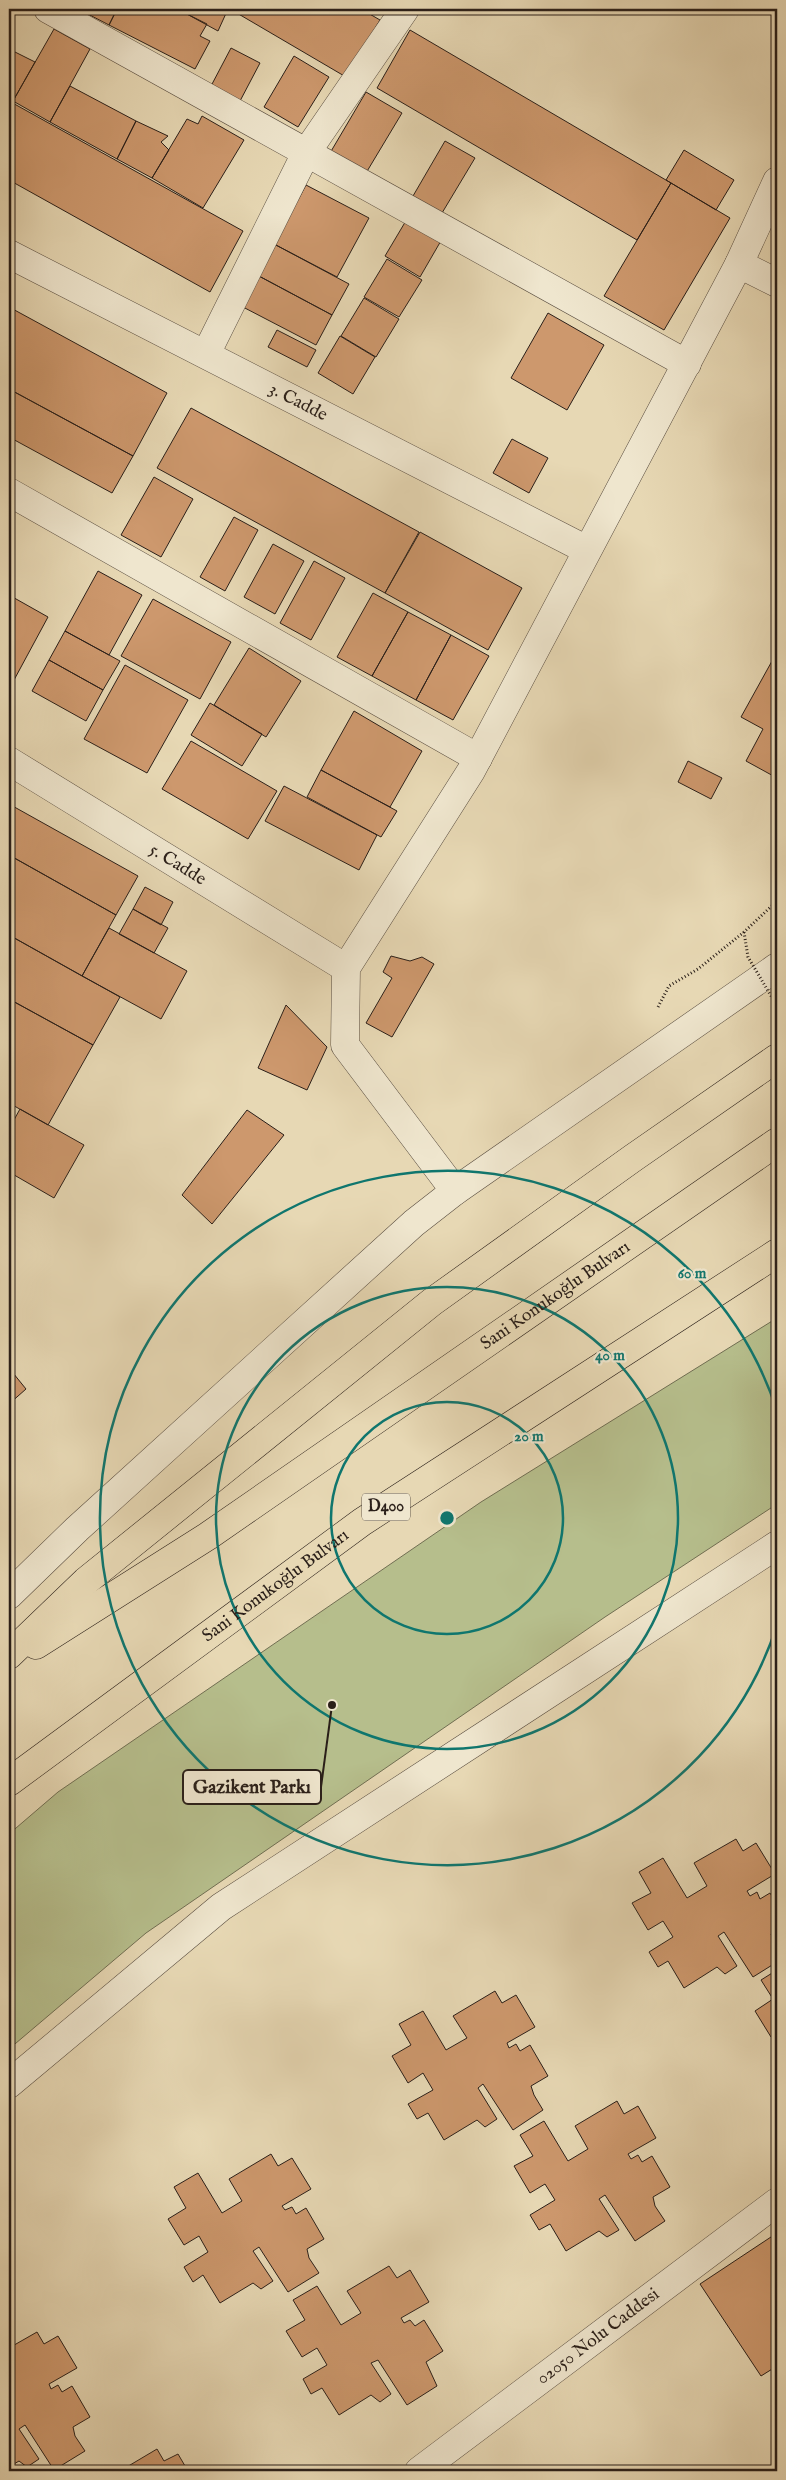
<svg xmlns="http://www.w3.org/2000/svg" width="786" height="2480" font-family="'IM FELL English',serif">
  <rect width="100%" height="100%" fill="#e7d8b4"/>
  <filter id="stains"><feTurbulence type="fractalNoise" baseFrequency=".004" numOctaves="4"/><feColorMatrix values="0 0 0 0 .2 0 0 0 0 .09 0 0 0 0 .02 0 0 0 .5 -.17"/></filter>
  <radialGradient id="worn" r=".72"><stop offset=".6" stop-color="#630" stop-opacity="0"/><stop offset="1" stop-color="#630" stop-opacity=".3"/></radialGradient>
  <path fill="#b6be8c" stroke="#706e52" d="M777 1318V1504L605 1617 146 1933 9 2049V1834L58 1792 481 1502Z"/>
  <path fill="#cd986d" stroke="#2a1f19" d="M86 9H117L109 25 84 12Z
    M117 9H187L185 13 207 24 200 36 210 41 195 69 109 25Z
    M187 9H228L218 31 185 13Z
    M230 9H361L380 20 346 77Z
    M54 29 90 49 50 122 13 101Z
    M410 30 671 183 637 240 377 88Z
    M231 48 260 63 240 101 211 86Z
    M9 49 35 62 13 101 9 98Z
    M294 56 329 77 298 127 264 107Z
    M70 86 136 121 117 159 50 122Z
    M366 92 402 113 366 173 330 153Z
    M9 101 243 231 210 292 9 180Z
    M202 116 244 140 203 208 152 178 187 119 198 124Z
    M136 121 168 136 161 142 169 150 152 178 117 159Z
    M445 141 475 158 442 213 413 196Z
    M684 150 734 180 716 210 666 180Z
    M671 183 730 218 664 330 604 296Z
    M306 185 369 218 337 277 274 244Z
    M407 219 442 239 420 277 385 256Z
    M274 244 349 284 332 315 257 275Z
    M387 259 422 280 399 317 364 297Z
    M257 275 332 315 316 345 241 306Z
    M364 298 399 319 376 357 341 336Z
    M9 307 167 393 133 456 9 389Z
    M548 313 604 345 567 410 511 378Z
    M277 330 316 350 307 367 268 347Z
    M340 336 375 357 353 394 318 373Z
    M9 389 133 456 112 493 9 437Z
    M191 408 419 532 385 593 157 468Z
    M512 439 548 458 529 493 493 473Z
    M154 477 193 499 161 557 121 535Z
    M234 517 258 530 225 591 200 577Z
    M420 532 522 588 488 650 385 593Z
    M273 544 304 561 275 614 244 597Z
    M314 561 345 578 311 640 280 623Z
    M98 571 142 595 109 655 65 631Z
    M373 593 408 612 372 676 337 657Z
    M9 595 48 617 14 680 9 677Z
    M153 599 231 642 200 699 121 656Z
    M408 612 451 635 416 700 372 676Z
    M65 631 120 661 103 690 49 660Z
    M451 635 489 656 453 720 416 700Z
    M249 648 301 681 266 737 214 705Z
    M777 652V778L746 761 763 729 741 717Z
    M49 660 103 690 86 721 32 691Z
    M125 665 188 700 147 773 84 739Z
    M210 703 262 734 242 766 191 735Z
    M354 711 422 751 390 807 321 770Z
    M191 741 277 791 248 839 162 789Z
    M688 761 722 778 711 799 678 782Z
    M321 770 397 811 381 837 307 797Z
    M284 786 377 835 359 870 265 821Z
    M9 804 138 876 116 915 9 855Z
    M9 855 116 915 82 976 9 935Z
    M145 887 173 902 161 925 133 909Z
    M133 909 168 928 154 953 119 934Z
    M109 928 187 971 161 1019 82 976Z
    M9 935 120 997 93 1045 9 999Z
    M391 956 410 961 422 957 434 964 392 1037 366 1023 392 978 383 972Z
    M9 999 93 1045 48 1125 9 1103Z
    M286 1005 327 1047 307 1090 258 1068Z
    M20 1109 84 1145 54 1198 9 1172V1129Z
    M247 1110 284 1135 212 1224 182 1195Z
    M9 1368 26 1389 9 1404Z
    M736 1839 743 1851 756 1843 775 1874 747 1891 750 1896 757 1892 760 1899 770 1893 777 1905V1930L771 1934 777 1949V1962L753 1977 724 1932 718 1936 737 1966 725 1974 717 1967 684 1988 668 1961 658 1967 649 1952 673 1937 663 1921 648 1930 632 1903 651 1893 639 1872 663 1858 687 1898 707 1886 694 1863Z
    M777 1970V2033L771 2037 755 2011 773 1999 761 1980Z
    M495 1991 502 2003 516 1995 535 2027 507 2043 509 2048 516 2044 520 2051 530 2045 548 2076 531 2086 534 2095 543 2110 513 2130 483 2084 478 2088 497 2119 485 2127 477 2120 444 2140 428 2113 417 2119 408 2104 433 2090 423 2073 408 2083 392 2056 411 2045 399 2024 423 2011 446 2050 467 2038 453 2016Z
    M617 2101 624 2114 638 2106 656 2138 628 2154 631 2159 638 2155 642 2162 652 2156 670 2187 653 2197 655 2206 665 2221 635 2241 605 2195 599 2199 619 2230 607 2237 599 2231 566 2251 550 2224 539 2230 530 2215 555 2200 545 2184 530 2193 514 2166 533 2156 520 2135 544 2121 568 2161 588 2149 575 2126Z
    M271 2154 278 2166 292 2158 311 2189 282 2206 285 2210 292 2207 296 2214 306 2208 324 2239 307 2249 309 2258 319 2273 288 2292 259 2247 253 2251 273 2281 261 2289 253 2283 220 2303 203 2275 193 2282 184 2267 208 2252 199 2236 184 2245 168 2219 186 2208 174 2187 198 2173 222 2213 242 2201 229 2179Z
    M777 2233V2366L761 2376 700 2284Z
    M389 2266 397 2278 410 2270 429 2302 401 2318 404 2323 410 2320 415 2326 424 2320 443 2351 426 2362 437 2386 407 2405 378 2360 371 2363 391 2394 380 2402 371 2395 339 2415 322 2388 311 2394 303 2379 327 2365 317 2348 302 2357 286 2331 305 2320 293 2300 317 2286 341 2325 361 2313 347 2291Z
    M37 2332 44 2344 58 2336 77 2368 49 2384 51 2389 58 2385 62 2392 72 2386 90 2417 73 2427 75 2436 85 2451 54 2470 25 2425 19 2429 39 2459 27 2467 19 2461 9 2467V2348Z
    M157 2449 164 2461 178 2454 188 2471H120Z"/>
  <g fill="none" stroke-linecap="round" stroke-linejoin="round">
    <g stroke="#594d40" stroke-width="29">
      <g id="minor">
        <path d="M48 9 687 364"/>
        <path id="s1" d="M9 254 587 550"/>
        <path d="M739 264 777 283"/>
        <path d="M206 354 306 153 405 9"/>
        <path d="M9 492 478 758"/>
        <path id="s2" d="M9 761 346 968"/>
        <path d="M455 1191 345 1045 346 968 471 771 739 264 777 181"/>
        <path d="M9 1595 77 1529 414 1223 455 1191 777 967"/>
        <path id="s3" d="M419 2471 777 2202"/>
      </g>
    </g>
    <g stroke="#594d40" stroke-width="29">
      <path id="tertiary" d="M9 2084 221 1907 777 1545"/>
    </g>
    <g stroke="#2a1f19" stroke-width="29">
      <g id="trunk">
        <path id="s4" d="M36 1645 208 1536 777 1142"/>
        <path d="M9 1655 86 1581 432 1302 633 1158 777 1058"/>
        <path id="s5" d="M9 1782 362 1522 777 1253"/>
      </g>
    </g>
    <path stroke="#2a1f19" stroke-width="3" stroke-dasharray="1 2.5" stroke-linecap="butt" d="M658 1007 669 986 698 969 744 932 777 901"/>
    <use href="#minor" stroke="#efe6ce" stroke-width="28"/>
    <use href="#tertiary" stroke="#efe6ce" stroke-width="28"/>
    <use href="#trunk" stroke="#e7d8b4" stroke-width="28"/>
    <path stroke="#2a1f19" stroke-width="3" stroke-dasharray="1 2.5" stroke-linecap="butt" d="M744 932 748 957 777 1006"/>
  </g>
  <g fill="none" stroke="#0f766e" stroke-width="2.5">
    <circle cx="447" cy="1518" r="116"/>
    <circle cx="447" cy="1518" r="231"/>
    <path d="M777 1625A347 347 0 1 1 777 1411"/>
  </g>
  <g text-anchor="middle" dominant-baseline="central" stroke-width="4.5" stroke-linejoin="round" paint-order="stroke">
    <rect fill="#efe6ce" stroke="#655b4f" stroke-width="1" x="362" y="1493.5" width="48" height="27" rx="4"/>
    <g font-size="16" font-weight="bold" fill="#2a1f19">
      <text x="386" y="1507">D400</text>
    </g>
    <g font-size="18" fill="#2a1f19" stroke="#efe6ce">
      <text stroke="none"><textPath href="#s1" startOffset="325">3. Cadde</textPath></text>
      <text stroke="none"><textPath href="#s2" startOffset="198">5. Cadde</textPath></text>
      <text stroke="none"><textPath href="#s4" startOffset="626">Sani Konukoğlu Bulvarı</textPath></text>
      <text stroke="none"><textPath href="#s5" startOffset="331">Sani Konukoğlu Bulvarı</textPath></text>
      <text stroke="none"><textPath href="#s3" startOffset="224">02050 Nolu Caddesi</textPath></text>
    </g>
  </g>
  <circle cx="447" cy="1518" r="8" fill="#0f766e" stroke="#efe6ce" stroke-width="2.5"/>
  <g font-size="15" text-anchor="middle" font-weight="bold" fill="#0f766e" stroke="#efe6ce" stroke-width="4.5" stroke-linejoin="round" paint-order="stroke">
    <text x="692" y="1278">60 m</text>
    <text x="610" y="1360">40 m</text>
    <text x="529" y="1441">20 m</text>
  </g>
  <path fill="none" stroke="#2a1f19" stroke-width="2" d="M332 1705L321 1787"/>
  <circle fill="#2a1f19" stroke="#efe6ce" stroke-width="2" cx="332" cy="1705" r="5"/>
  <rect fill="#efe6ce" stroke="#2a1f19" stroke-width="2" x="183" y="1770" width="138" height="34" rx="5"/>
  <g font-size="19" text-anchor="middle" font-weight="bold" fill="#2a1f19">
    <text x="252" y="1793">Gazikent Parkı</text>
  </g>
  <rect width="786" height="2480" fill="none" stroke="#e7d8b4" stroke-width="30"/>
  <rect x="10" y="10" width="766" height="2460" fill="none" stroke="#2a1f19" stroke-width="2.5"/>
  <rect x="15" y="15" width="756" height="2450" fill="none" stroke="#2a1f19"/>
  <rect width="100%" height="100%" filter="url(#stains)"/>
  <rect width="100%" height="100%" fill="url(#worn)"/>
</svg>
